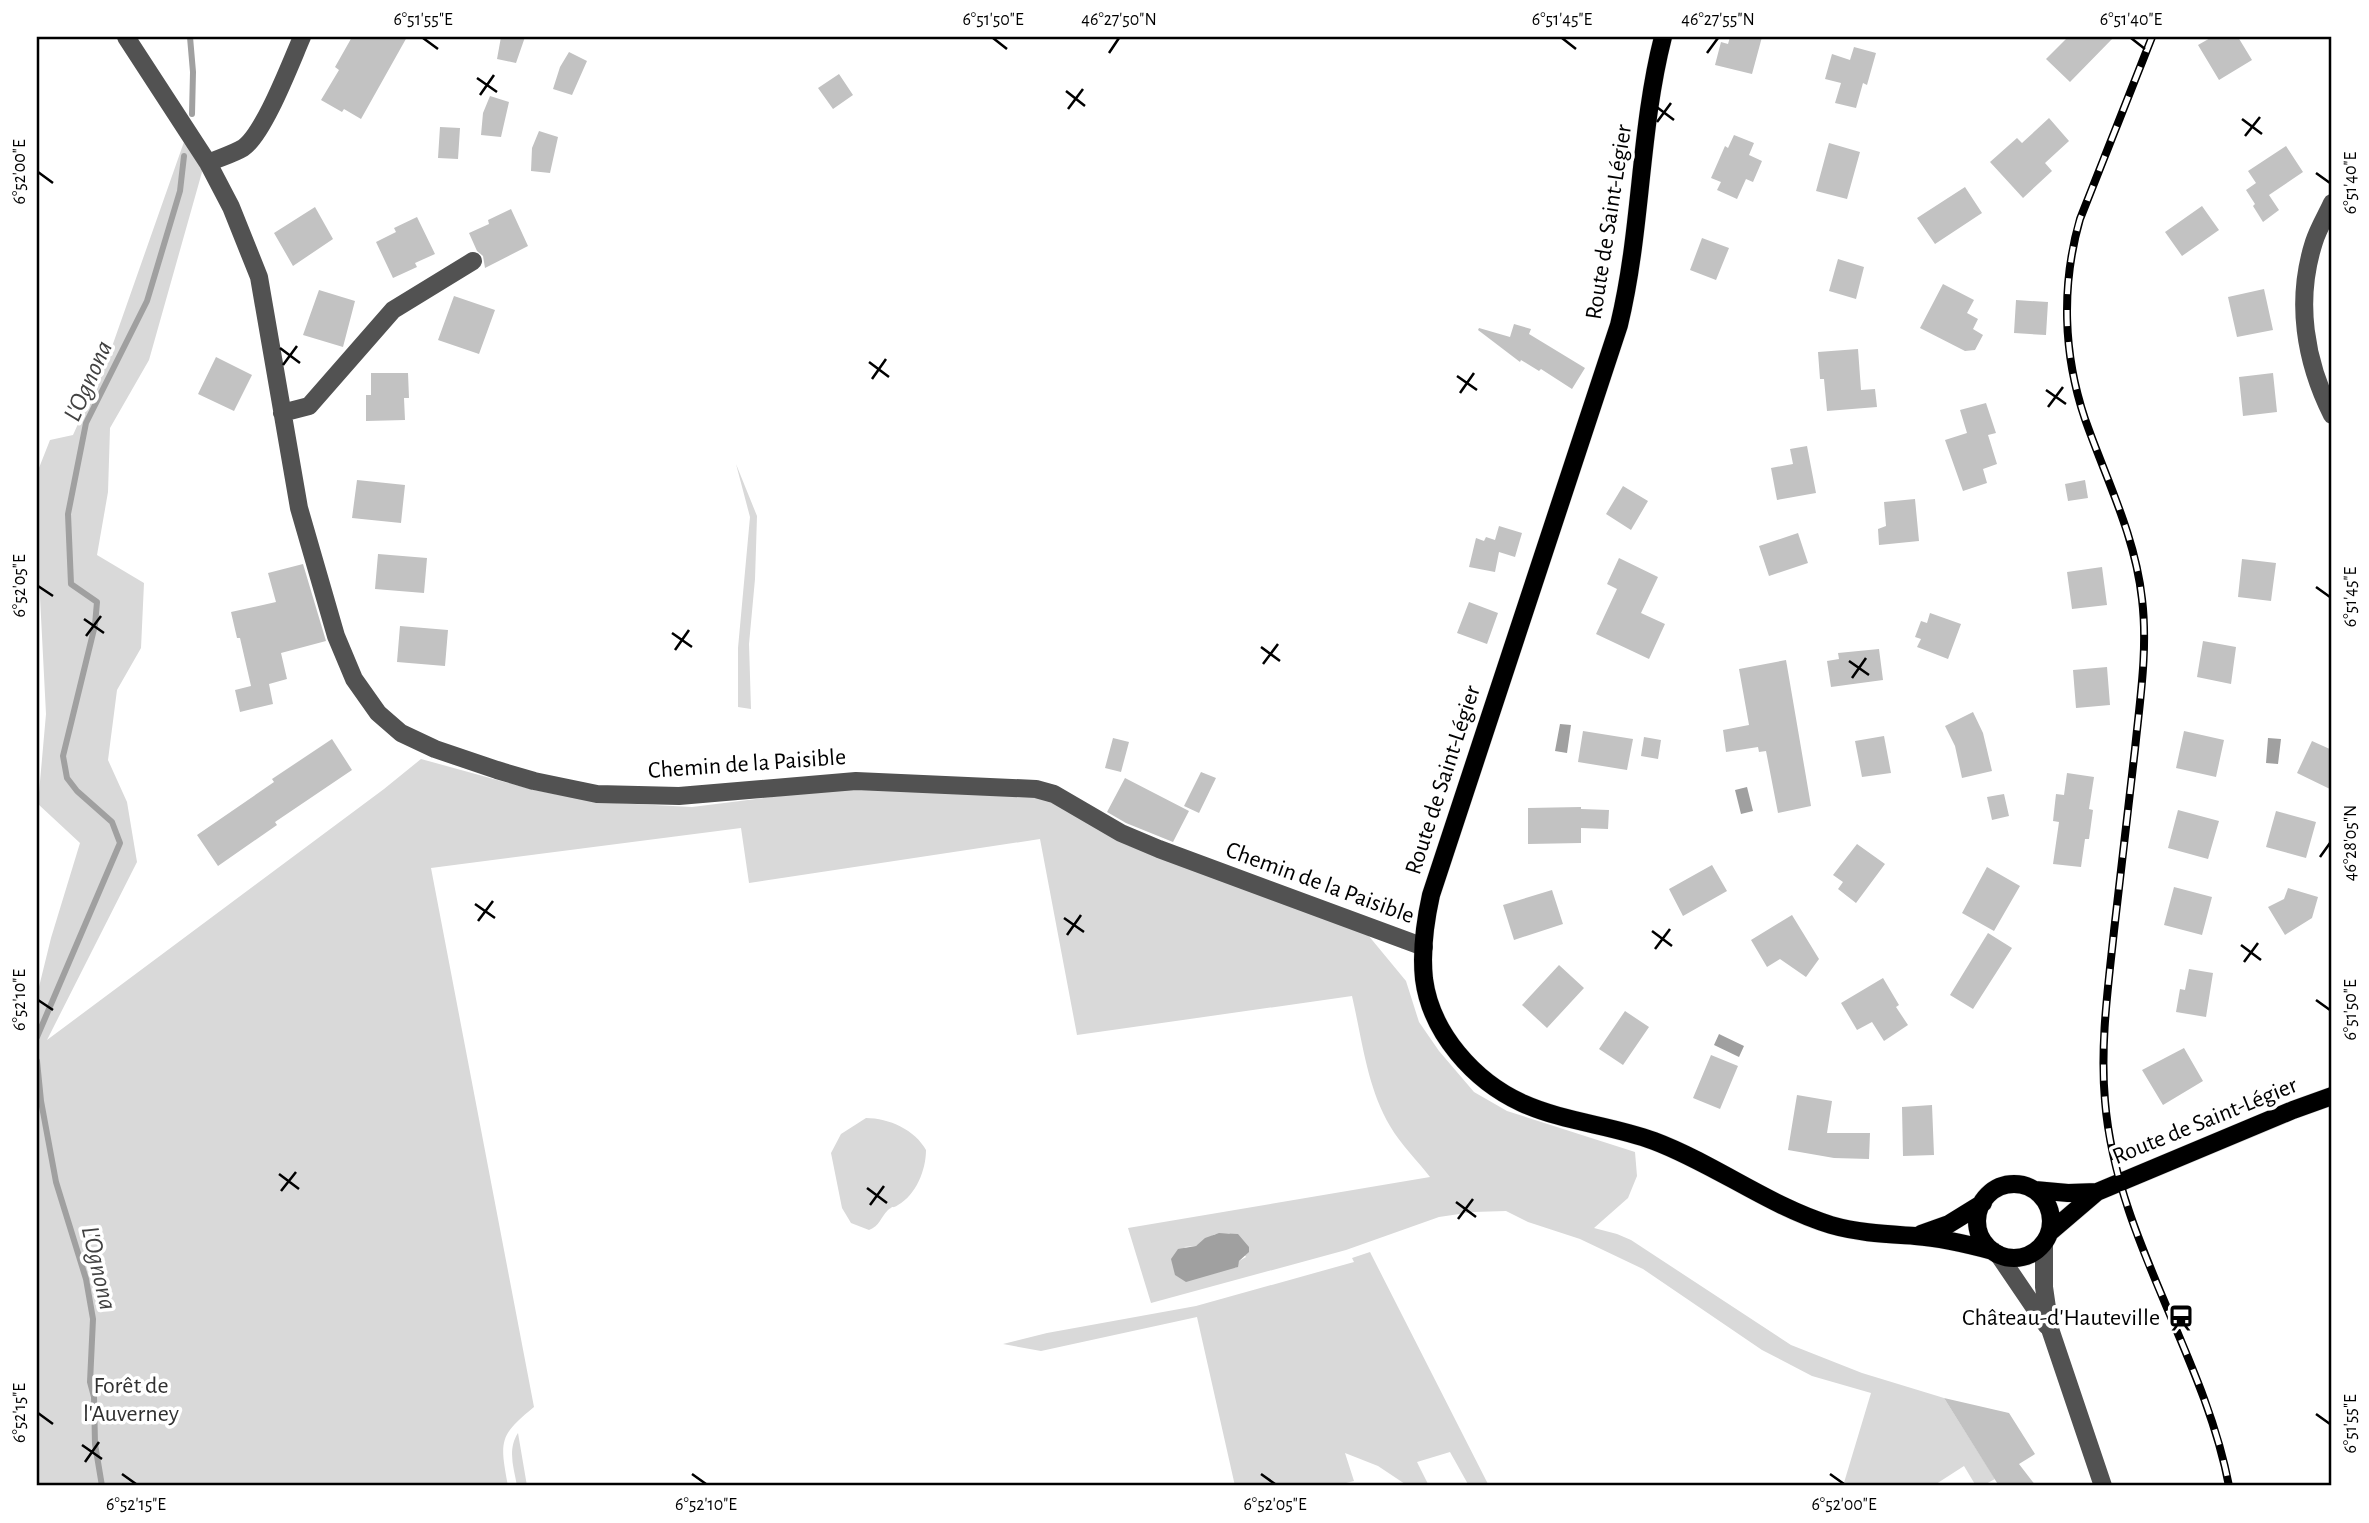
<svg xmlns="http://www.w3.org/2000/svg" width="2369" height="1523" font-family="'Alegreya Sans',sans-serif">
  <rect width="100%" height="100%" fill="#fff"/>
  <path fill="#d9d9d9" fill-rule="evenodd" d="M185 139 204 165 149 360 110 428 108 492 97 555 144 583 141 648 117 690 108 760 127 802 137 862 47 1040 384 789 421 759 534 790 597 802 692 807 838 789 1009 792 1052 801 1127 845 1368 935 1406 981 1419 1022 1439 1051 1474 1092 1507 1111 1635 1152 1637 1176 1628 1198 1594 1228 1617 1234 1631 1240 1791 1345 1862 1373 1944 1398 1995 1479 1982 1486H1976L1964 1466 1933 1486H1843L1871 1393 1812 1376 1762 1350 1643 1269 1580 1239 1528 1222 1506 1211 1473 1212 1439 1217 1346 1250 1151 1303 1128 1228 1430 1177C1417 1160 1401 1145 1390 1126 1367 1087 1362 1039 1352 996L1077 1035 1040 839 749 883 741 828 431 868 534 1407C498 1436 500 1442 508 1486H37V995L51 938 80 843 38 804 46 714 39 578 37 569V473L50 440 73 435 108 358ZM1229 1233 1233 1236 1246 1257 1239 1261 1236 1268H1228L1184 1247 1196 1246 1215 1234Z
    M736 464 757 516 755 579 749 644 751 709 738 707V648L750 517Z
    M866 1118C889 1118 915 1130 926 1150 926 1170 916 1195 898 1205 890 1210 896 1204 888 1210 880 1218 880 1226 869 1230L851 1223 842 1208 831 1153 841 1134Z
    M1370 1252 1489 1486H1469L1450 1452 1417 1462 1429 1486H1408L1378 1466 1345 1453 1354 1481 1334 1486H1235L1197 1317 1041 1351 1003 1344 1047 1333 1196 1306 1354 1262 1352 1258Z
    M518 1433 527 1486H517C514 1468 507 1450 518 1433Z"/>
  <path fill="#a0a0a0" d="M1560 724 1571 725 1567 753 1555 751Z
    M2268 738 2281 739 2278 764 2266 763Z
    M1747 787 1753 811 1741 814 1735 790Z
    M1719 1034 1744 1046 1739 1057 1714 1045Z
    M1219 1233 1238 1234 1249 1247V1252L1239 1261 1238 1267 1186 1282 1175 1275 1171 1259 1178 1249 1196 1246 1205 1238Z"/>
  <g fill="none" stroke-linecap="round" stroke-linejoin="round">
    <path stroke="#a0a0a0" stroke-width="6" d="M190 37 193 72 192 114
      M37 1037 120 843 112 822 77 791 67 778 63 756 95 625 97 602 71 584 68 514 86 423 147 301 180 191 184 156
      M37 1061 41 1101 56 1182 86 1279 93 1319 90 1382 94 1397 95 1444 102 1486"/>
  </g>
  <path fill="#c2c2c2" d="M352 37H407L361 119 344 109 342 112 321 100 339 70 335 67Z
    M501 37H525L516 63 497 59Z
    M1730 37H1762L1752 74 1715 65 1721 42 1728 44Z
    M2068 37H2114L2070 82 2046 59Z
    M2212 37H2238L2252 60 2219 80 2198 45Z
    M1854 47 1876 53 1867 85 1863 83 1856 108 1835 103 1841 83 1825 79 1832 54 1850 60Z
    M569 52 587 61 572 95 553 89 560 67Z
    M839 74 853 95 833 109 818 88Z
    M490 96 509 102 501 137 481 135 483 113Z
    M2049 118 2069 141 2045 163 2052 171 2023 198 1990 162 2017 138 2022 143Z
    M440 127 460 128 458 159 438 158Z
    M539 131 558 137 550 173 531 171 532 148Z
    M1734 135 1754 143 1749 155 1762 161 1753 182 1746 179 1737 199 1717 190 1721 182 1711 178 1725 146 1728 148Z
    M1829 143 1860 152 1847 199 1816 191Z
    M2286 146 2303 172 2269 195 2279 210 2263 222 2253 206 2255 204 2246 190 2256 183 2248 171Z
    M1965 187 1982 213 1935 244 1917 218Z
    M2202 206 2219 230 2182 256 2165 232Z
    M315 207 333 239 293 266 274 233Z
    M511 209 528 246 485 268 483 256 477 251 469 233 489 224 488 220Z
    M417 217 435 254 415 263 417 267 393 278 376 242 396 232 394 228Z
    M1702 238 1729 248 1716 280 1690 270Z
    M1838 259 1864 267 1856 299 1829 291Z
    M1943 284 1974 300 1967 313 1978 319 1973 329 1983 335 1975 350 1965 351 1920 328Z
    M2264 289 2273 330 2237 337 2228 297Z
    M319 290 355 301 343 347 303 335Z
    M454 296 495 310 479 354 438 340Z
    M2016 300 2048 302 2046 335 2014 333Z
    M1514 324 1531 329 1529 334 1585 368 1572 389 1541 369 1539 371 1521 360 1520 362 1478 330 1479 328 1510 337Z
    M1858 349 1861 390 1875 389 1877 407 1827 411 1824 379H1820L1818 352Z
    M216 357 252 375 234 411 198 394Z
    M371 373H408L409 398H404L405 420 366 421V395H371Z
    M2273 373 2277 412 2243 416 2239 377Z
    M1986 403 1996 433 1988 435 1997 464 1983 469 1987 483 1963 491 1945 440 1967 433 1960 410Z
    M1807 446 1816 493 1777 500 1771 468 1793 464 1790 449Z
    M357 480 405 485 401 523 352 518Z
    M2085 480 2088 498 2068 501 2065 484Z
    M1623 486 1648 501 1631 530 1606 514Z
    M1915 499 1919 541 1879 545 1878 529 1886 526 1884 502Z
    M1499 526 1522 533 1515 557 1499 552 1495 572 1469 567 1476 538 1484 541 1486 537 1495 540Z
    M1798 533 1808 563 1769 576 1759 546Z
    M378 554 427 558 424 593 375 589Z
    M1619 558 1658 577 1641 613 1665 624 1649 659 1596 634 1617 589 1607 584Z
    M2242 559 2276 563 2271 601 2238 597Z
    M303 564 326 641 281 653 287 679 269 684 273 704 240 712 235 690 251 686 240 638H237L231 612 276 602 268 573Z
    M2102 567 2107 605 2072 609 2067 572Z
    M1469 602 1498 613 1487 644 1457 633Z
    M1930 613 1961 624 1948 659 1917 647 1921 639 1915 637 1921 621 1927 623Z
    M400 626 448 630 445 666 397 662Z
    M2203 641 2236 647 2231 684 2197 677Z
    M1879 649 1883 680 1831 687 1827 661 1839 659 1838 653Z
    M1786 660 1811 806 1778 813 1766 751 1759 752 1758 747 1726 752 1723 730 1749 725 1739 669Z
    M2107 667 2110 705 2076 708 2073 670Z
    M1973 712 1983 733 1992 771 1962 778 1955 746 1945 726Z
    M1583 731 1633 739 1627 770 1578 762Z
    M2184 731 2224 740 2216 777 2176 768Z
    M1884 736 1891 773 1862 777 1855 741Z
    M1644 737 1661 740 1658 759 1641 756Z
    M1113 738 1129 742 1121 772 1105 768Z
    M332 739 352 770 275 822 277 825 218 866 197 835 274 782 272 779Z
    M2312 741 2332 750V790L2297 773Z
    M1201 772 1216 778 1199 813 1184 806Z
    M2067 773 2094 777 2089 809 2093 810 2089 839H2085L2081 867 2053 864 2059 822 2053 821 2056 794 2064 795Z
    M1125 778 1189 811 1173 842 1126 823 1107 812Z
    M2004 794 2009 816 1992 820 1987 797Z
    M1581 807V809L1609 810 1608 829 1581 828V843L1528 844V808Z
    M2178 810 2219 821 2208 859 2168 848Z
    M2276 811 2316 822 2306 858 2266 847Z
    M1857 844 1885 864 1856 903 1838 889 1843 882 1833 875Z
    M1712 865 1727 891 1683 916 1669 889Z
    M1987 867 2020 886 1994 931 1962 913Z
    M2174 887 2212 897 2202 935 2164 925Z
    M2288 888 2318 897 2312 918 2285 935 2268 907 2284 899Z
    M1552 890 1563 924 1514 940 1503 905Z
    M1792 915 1819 959 1806 977 1780 959 1767 967 1751 940Z
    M1988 933 2012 948 1973 1009 1950 995Z
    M1559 965 1584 988 1547 1028 1522 1005Z
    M2189 969 2213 973 2206 1017 2176 1012 2180 989 2185 990Z
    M1883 978 1899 1005 1896 1007 1908 1025 1884 1041 1872 1022 1857 1030 1841 1003Z
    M1625 1011 1649 1027 1623 1065 1599 1049Z
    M2184 1048 2203 1081 2163 1105 2142 1070Z
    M1711 1055 1738 1066 1720 1109 1693 1098Z
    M1797 1095 1832 1101 1827 1133H1870L1869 1159 1834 1158 1788 1150Z
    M1932 1105 1934 1155 1903 1156 1902 1107Z
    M1944 1398 2009 1413 2035 1454 2019 1464 2036 1486H1999Z"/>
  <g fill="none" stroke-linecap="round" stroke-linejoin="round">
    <g stroke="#dbdbdb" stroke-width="19">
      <path id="major" d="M1663 37C1639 131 1642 230 1619 325L1431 895C1425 922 1421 951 1424 979 1431 1033 1474 1081 1522 1103 1564 1122 1611 1125 1654 1141 1715 1164 1769 1206 1831 1225 1859 1233 1886 1234 1915 1236 1942 1238 1967 1244 1993 1251
        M1977 1221a37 37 0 1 1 74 0a37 37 0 1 1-74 0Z
        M2035 1190 2068 1193 2097 1192
        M2049 1233 2097 1192 2293 1110 2332 1096
        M1921 1234 1949 1224 1983 1203"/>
    </g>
    <path stroke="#525252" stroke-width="18" d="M126 37 208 163 231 207 259 277 299 508 336 636 354 679 378 713 401 733 435 749 497 770 534 781 597 794 679 796 856 781 1036 789 1054 794 1121 833 1159 849 1424 947
      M208 163C219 158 233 154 243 148 264 134 291 62 302 37
      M2332 203C2326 216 2318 229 2314 242 2295 301 2305 361 2332 415
      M282 413 309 406 393 310 473 261
      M2044 1243V1287L2050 1329 2103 1486
      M1998 1254 2047 1326"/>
    <use href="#major" stroke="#000" stroke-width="18"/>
    <g stroke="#000" stroke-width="8">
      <path id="rail" d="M2152 37 2080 219C2061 285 2063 354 2085 419 2106 479 2135 535 2142 599 2148 649 2140 699 2135 749 2128 810 2121 871 2114 931 2108 988 2100 1044 2105 1101 2116 1238 2204 1354 2229 1486"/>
    </g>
    <use href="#rail" stroke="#fff" stroke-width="5" stroke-dasharray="16" stroke-linecap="butt"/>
  </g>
  <path fill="none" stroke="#000" stroke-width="2.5" d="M423 38 438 49M993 38 1007 49M1562 38 1576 49M2131 38 2145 49M1109 53 1119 38M1707 53 1718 38M477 78 497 92M1066 91 1085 106M480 95 494 75M1654 105 1674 120M1068 109 1083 89M2242 119 2262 134M1657 122 1671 103M2245 136 2260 117M38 172 53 183M2316 173 2330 183M280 348 300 363M869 362 889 377M283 365 297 346M1457 376 1477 390M872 379 886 359M2046 390 2066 404M1460 393 1474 373M2048 407 2063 387M38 586 53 596M2316 587 2330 597M84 619 104 633M672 633 692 647M86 636 101 616M1261 647 1280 661M675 650 689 630M1849 661 1869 675M1263 664 1278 644M1852 678 1866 658M2320 857 2330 843M475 904 495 918M1064 918 1084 932M478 921 493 901M1652 931 1672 946M1067 935 1081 915M2241 945 2261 960M1655 949 1670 929M2244 962 2258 943M38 1000 53 1010M2316 1000 2330 1010M279 1174 299 1189M867 1188 887 1203M281 1191 296 1172M1456 1202 1476 1217M870 1205 884 1186M2044 1216 2064 1230M1458 1219 1473 1199M2047 1233 2061 1213M38 1413 53 1424M2316 1414 2330 1424M82 1445 102 1459M85 1462 99 1442M122 1474 136 1484M692 1474 706 1484M1261 1474 1275 1484M1830 1474 1844 1484"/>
  <defs>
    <g id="station-bare" transform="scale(2.1)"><path d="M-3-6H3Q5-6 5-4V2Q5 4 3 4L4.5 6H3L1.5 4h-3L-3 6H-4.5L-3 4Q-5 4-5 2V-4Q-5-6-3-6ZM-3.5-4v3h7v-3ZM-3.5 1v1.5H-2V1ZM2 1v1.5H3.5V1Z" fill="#000" stroke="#fff" stroke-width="2.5" paint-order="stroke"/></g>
  </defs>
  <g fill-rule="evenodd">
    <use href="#station-bare" x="2181" y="1318"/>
  </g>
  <g text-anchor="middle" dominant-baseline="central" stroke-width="7" stroke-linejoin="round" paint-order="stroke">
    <g font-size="24" fill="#000" stroke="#fff">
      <text transform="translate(1609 222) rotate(-81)">Route de Saint-Légier</text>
      <text transform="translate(747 764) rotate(-4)">Chemin de la Paisible</text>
      <text transform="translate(1443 780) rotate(-72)">Route de Saint-Légier</text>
      <text transform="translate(1320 883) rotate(20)">Chemin de la Paisible</text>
      <text transform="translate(2205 1121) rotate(-22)">Route de Saint-Légier</text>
    </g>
    <g font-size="24" fill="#000" stroke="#fff" text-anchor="end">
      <text x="2160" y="1318">Château-d'Hauteville</text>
    </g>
    <g font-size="24" fill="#303030" stroke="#fff">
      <text x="131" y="1386">Forêt de<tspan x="131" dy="28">l'Auverney</tspan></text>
    </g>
    <g font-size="26" font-style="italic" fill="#414141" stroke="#fff">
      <text transform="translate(88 381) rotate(-66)">L'Ognona</text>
      <text transform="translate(99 1268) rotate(77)">L'Ognona</text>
    </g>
  </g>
  <rect width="2369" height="1523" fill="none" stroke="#ffffff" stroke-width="77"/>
  <rect x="38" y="38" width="2292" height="1446" fill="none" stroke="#000" stroke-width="2.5"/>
  <g font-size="18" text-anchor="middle" fill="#000">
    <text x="423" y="25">6°51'55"E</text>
    <text x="993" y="25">6°51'50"E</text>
    <text x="1119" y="25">46°27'50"N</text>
    <text x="1562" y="25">6°51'45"E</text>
    <text x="1718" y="25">46°27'55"N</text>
    <text x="2131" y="25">6°51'40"E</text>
    <text transform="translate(19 172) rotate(-90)" y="6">6°52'00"E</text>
    <text transform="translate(2350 183) rotate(-90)" y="6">6°51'40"E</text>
    <text transform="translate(19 586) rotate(-90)" y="6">6°52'05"E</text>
    <text transform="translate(2350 597) rotate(-90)" y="6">6°51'45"E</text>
    <text transform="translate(2350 843) rotate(-90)" y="6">46°28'05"N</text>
    <text transform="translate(19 1000) rotate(-90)" y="6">6°52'10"E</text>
    <text transform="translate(2350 1010) rotate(-90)" y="6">6°51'50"E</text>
    <text transform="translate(19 1413) rotate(-90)" y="6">6°52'15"E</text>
    <text transform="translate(2350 1424) rotate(-90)" y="6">6°51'55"E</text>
    <text x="136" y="1510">6°52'15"E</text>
    <text x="706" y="1510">6°52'10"E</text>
    <text x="1275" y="1510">6°52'05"E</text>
    <text x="1844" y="1510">6°52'00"E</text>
  </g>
</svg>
